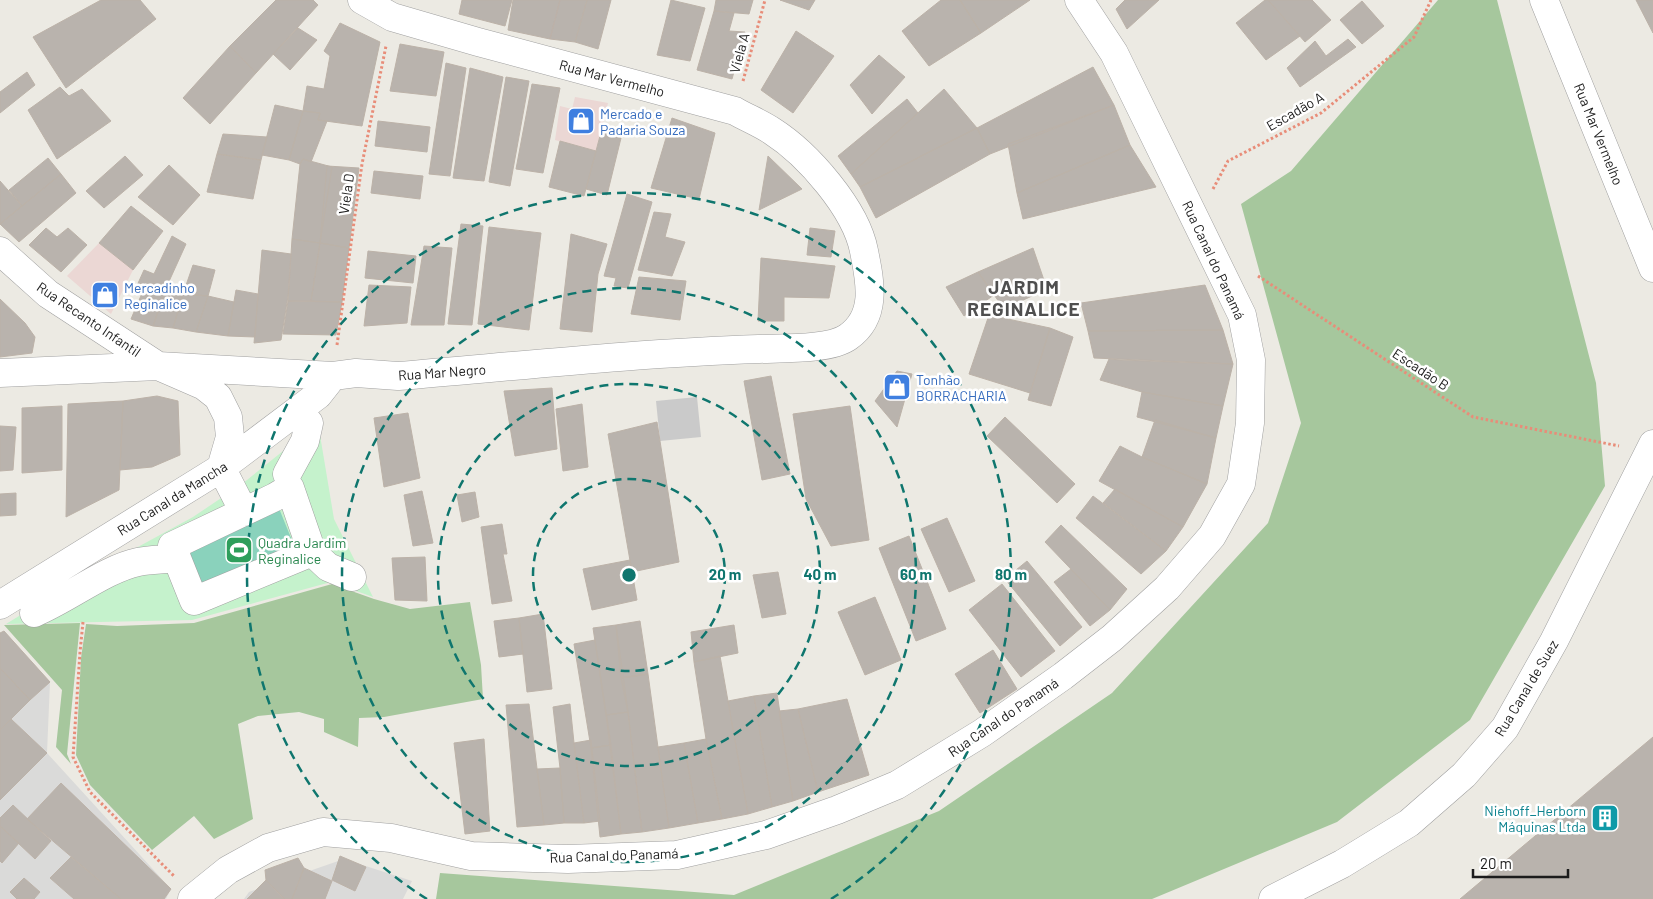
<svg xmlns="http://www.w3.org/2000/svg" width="1653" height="899" font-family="Barlow,sans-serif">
  <rect width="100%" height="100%" fill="#eceae3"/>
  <path fill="#dadad9" d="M4 631 50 682 47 753 171 889 166 899H0V635Z
    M344 859 412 881 403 899H244L249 892Z"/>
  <path fill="#ebd7d4" d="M575 97 608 103 596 151 555 140 560 106 572 109Z
    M99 243 133 270 111 314 67 276Z"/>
  <path fill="#cacaca" d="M697 397 701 437 660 441 656 401Z"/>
  <path fill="#a6c79d" d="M1438 0H1497L1596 383 1605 486 1470 720 1337 822 1152 899H436L440 873 734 895 939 811 1112 693 1268 523 1301 423 1241 204 1291 171Z
    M332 584 374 599 410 609 470 602 481 665 483 699 384 717 359 718 358 747 324 732V719L299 712 258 716 238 724 253 819 214 839 194 816 152 850 90 785 76 755 81 658 86 624 117 626 194 623Z
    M80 623 67 754 71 764 56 747 62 690 4 625Z"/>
  <path fill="#c5f2cc" d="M318 423 334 519 373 597 331 582 192 620 6 624 79 579 193 517 242 484Z"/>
  <path fill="#8ad2bc" d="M276 501 298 555 202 594 179 545Z"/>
  <path fill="#b9b3ad" stroke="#bcb2a8" d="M101 0H140L156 19 66 88 33 37Z
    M276 0H313L318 5 256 73 230 46Z
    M462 0H512L505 26 459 14Z
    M513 0H560L550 39 508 30Z
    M560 0H587L575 42 550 39Z
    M587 0H611L598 49 575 42Z
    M671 0 705 8 690 61 657 55Z
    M716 0H753L749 14 714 11Z
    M780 0H815L809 10Z
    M941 0H960L981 33 929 66 902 31Z
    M960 0H1030L981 33Z
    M1125 0H1159L1127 29 1116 9Z
    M1265 0H1268L1300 36 1266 60 1236 23Z
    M1268 0H1312L1331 20 1305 42Z
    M1636 0H1653V33Z
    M1362 1 1384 26 1362 44 1340 20Z
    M714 11 734 13 729 31 745 32 732 79 697 70Z
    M340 23 380 42 362 126 318 120 320 113 303 111 307 86 324 89 330 56 324 51Z
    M298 28 317 40 290 70 273 54Z
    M796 31 834 56 793 113 761 90Z
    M1348 39 1356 47 1300 87 1287 68 1315 41 1326 56Z
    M400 44 444 52 436 96 390 91Z
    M230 46 256 73 210 124 183 98Z
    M879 55 905 77 872 114 850 85Z
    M446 63 466 68 450 176 429 174Z
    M1093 67 1114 105 990 154 977 128Z
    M470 68 503 77 484 181 453 178Z
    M27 72 35 85 0 113V92Z
    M506 77 529 81 510 186 489 182Z
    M532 84 560 88 543 173 516 169Z
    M60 87 69 96 82 89 111 121 57 159 28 110Z
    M944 89 977 128 860 187 851 174Z
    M907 99 918 113 851 174 838 156Z
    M275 105 303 111 289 160 262 155Z
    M1114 105 1130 145 1017 193 1008 144Z
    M303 111 320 113 318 120 327 121 311 162 303 159 300 164 289 160Z
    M672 118 715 133 699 199 651 188Z
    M378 121 430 127 427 152 375 146Z
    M977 128 990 154 876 218 860 187Z
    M601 132 621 138 607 195 586 189Z
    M223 134 267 137 261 160 217 154Z
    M560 141 596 151 584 196 549 187Z
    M1130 145 1156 187 1023 219 1017 193Z
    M217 154 261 160 253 199 207 192Z
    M125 156 143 175 104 208 86 191Z
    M768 156 802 189 759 210Z
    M48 158 61 174 22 206 9 190Z
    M303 159 332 167 320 243 292 239 300 164Z
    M169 165 200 195 173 225 138 197Z
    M327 166 359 168 349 248 320 243Z
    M374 171 423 176 420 199 371 193Z
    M61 174 76 193 19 242 0 224Z
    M0 181 22 206 0 224Z
    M627 194 652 202 628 288 614 286 616 278 604 276Z
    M131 206 163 231 133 270 99 243Z
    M654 212 671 214 665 237 685 242 672 276 638 270Z
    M461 224 483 226 472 325 448 324Z
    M489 227 541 233 529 330 478 324Z
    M46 228 57 237 68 228 87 245 61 272 29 245Z
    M810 228 835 231 831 257 807 255Z
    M571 234 607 244 598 274 592 332 560 329Z
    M172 236 186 244 166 288 153 326 131 319 143 291 135 290 144 270 154 274Z
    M292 239 320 243 311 301H288Z
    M320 243 349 248 342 302 311 301Z
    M424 246 452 248 444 325H411Z
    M1033 248 1047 289 1004 309 978 272Z
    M262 250 291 254 288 296 281 340 254 343Z
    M368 251 416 256 413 283 365 278Z
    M761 258 835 266 829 298 784 297V321H758Z
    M193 265 215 270 208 296 183 294Z
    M978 272 994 295 964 316 946 287Z
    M639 277 686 281 680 320 631 314Z
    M369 285 411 287 407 323 364 326Z
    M1205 285 1223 330 1088 331 1081 303Z
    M166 288 183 294 173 328 153 326Z
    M236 290 258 294 255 337 228 336Z
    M183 294 208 296 196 332 173 328Z
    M208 296 234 302 228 336 196 332Z
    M0 299 25 323 35 337 32 353 0 357Z
    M288 301 342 302 336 335 283 334Z
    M989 315 1050 328 1030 393 969 374Z
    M1050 328 1073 337 1051 406 1028 400Z
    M1223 330 1233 364 1094 358 1088 331Z
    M1109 359 1121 360 1233 364 1223 406 1142 392 1100 380Z
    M897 371 912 374 897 427 875 401Z
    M771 376 790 474 762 480 744 381Z
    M552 388 557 449 515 456 504 391Z
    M1142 392 1223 406 1216 438 1137 417Z
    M157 396 178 401 180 455 152 467 120 470 123 401Z
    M123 401 119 490 66 517 68 404Z
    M582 404 588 467 563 471 556 409Z
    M62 406V470L22 473V408Z
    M850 406 869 540 831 546 806 499 793 414Z
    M408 413 420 478 384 487 374 418Z
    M1005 417 1075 484 1057 503 987 436Z
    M1155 420 1216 438 1207 484 1142 457Z
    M657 422 679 562 632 572 608 434Z
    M0 426 16 427 13 470 0 471Z
    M1120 446 1142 457 1207 484 1183 527 1099 481Z
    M1115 489 1183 527 1166 551 1103 503Z
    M422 491 433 543 413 546 404 495Z
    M475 492 479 517 462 522 457 495Z
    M16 493V515L0 516V494Z
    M1093 496 1166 551 1141 574 1076 518Z
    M947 518 975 581 949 592 921 529Z
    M502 524 507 554H503L512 601 492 604 481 527Z
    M1061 525 1127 589 1110 610 1045 542Z
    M909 536 946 629 916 641 879 548Z
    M425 557 427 601 395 600 392 558Z
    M630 560 637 600 592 610 583 569Z
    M1027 561 1082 627 1060 646 1005 579Z
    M1071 569 1110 610 1090 626 1054 582Z
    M778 572 786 614 762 618 753 575Z
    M1002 584 1055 651 1021 677 969 610Z
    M875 597 901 660 865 675 838 612Z
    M543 614 552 689 527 692 519 618Z
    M519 618 523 654 499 657 494 621Z
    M640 621 648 674 621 678 616 625Z
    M616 625 628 712 606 715 593 628Z
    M734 625 738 653 694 662 691 632Z
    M4 631 50 682 30 700 0 668V633Z
    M595 640 611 745 591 748 574 644Z
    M993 650 1017 689 980 713 955 674Z
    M720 656 748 814 722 819 706 739 694 662Z
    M0 668 30 700 0 730Z
    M648 674 669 828 642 832 628 712 621 678Z
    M777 693 793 801 772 807 754 696Z
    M754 696 772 807 748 814 728 701Z
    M847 699 869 775 818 792 798 709Z
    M529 704 544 825 517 827 506 705Z
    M570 704 574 743 584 823H564L560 768 553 707Z
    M798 709 818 792 793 801 779 711Z
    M628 712 642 832 621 834 606 715Z
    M11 719 47 753 0 800V730Z
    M1653 737V899H1460Z
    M484 739 490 831 465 834 454 743Z
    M706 739 722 819 698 823 684 743Z
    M591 740 600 821 584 823 574 743Z
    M684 743 698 823 669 828 658 747Z
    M611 745 621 834 600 837 591 748Z
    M560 768 564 823 544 825 537 769Z
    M61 783 171 889 164 899H121L27 819Z
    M13 805 51 841 35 859 0 826V818Z
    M0 826 19 843 2 863 0 861Z
    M340 856 366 867 355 891 332 880Z
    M71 857 121 899H74L50 878Z
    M298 858 304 868 292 899H285L266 880 265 870Z
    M304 868 332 881 325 899H292Z
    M24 878 40 892 34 899H17L10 892Z
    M266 880 284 899H247Z"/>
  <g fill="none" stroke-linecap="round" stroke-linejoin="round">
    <g stroke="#a0a0a0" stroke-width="29">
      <path id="street" d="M1544 0 1653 268
        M0 251 48 294 158 366 204 386 218 397 228 417 230 437 221 468
        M0 373 158 366 333 376 356 373 398 376C518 366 638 353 759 349 781 348 830 350 848 337 878 316 870 281 864 251 856 209 808 154 772 131 760 123 747 118 735 111L478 42 392 17 362 0
        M287 474 305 441 309 423
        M226 477 244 512
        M312 552 194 601 172 546 275 497 290 488 312 552 328 567 352 577
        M0 605 221 468 318 395 333 376
        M34 613C68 599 105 569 138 562 151 559 164 560 177 558
        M192 899 228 870 268 848 323 832 391 838 471 856 568 859 677 855 766 835 837 810 897 785 982 733 1063 676 1112 638 1167 588 1212 536 1241 484 1250 423 1251 360 1242 315 1114 53 1079 0
        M1273 899 1342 864 1409 823 1464 775 1505 728 1554 641 1653 444"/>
    </g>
    <path stroke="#e88d79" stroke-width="3" stroke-dasharray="2.5 2.5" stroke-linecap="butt" d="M743 81 765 0
      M1213 189 1228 161 1321 113 1414 37 1431 0
      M1258 276 1473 417 1619 446
      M337 345 362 164 386 46
      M83 622 80 652 73 757 90 792 174 876"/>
    <use href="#street" stroke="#fff" stroke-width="28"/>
  </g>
  <g fill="none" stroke="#0f766e" stroke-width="2.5" stroke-dasharray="9 6">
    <circle cx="629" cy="575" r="96"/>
    <circle cx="629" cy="575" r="191"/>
    <circle cx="629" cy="575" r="287"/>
    <path d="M427 899A382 382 0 1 1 831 899"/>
  </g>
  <defs>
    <g id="shop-square" transform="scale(1.4375)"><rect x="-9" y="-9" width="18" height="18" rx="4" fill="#3f7fe0" stroke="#fff"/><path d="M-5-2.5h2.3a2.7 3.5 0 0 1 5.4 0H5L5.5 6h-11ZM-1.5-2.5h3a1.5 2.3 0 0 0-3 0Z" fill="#fff"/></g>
    <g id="stadium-square" transform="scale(1.4375)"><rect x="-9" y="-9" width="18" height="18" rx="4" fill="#2e9e5b" stroke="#fff"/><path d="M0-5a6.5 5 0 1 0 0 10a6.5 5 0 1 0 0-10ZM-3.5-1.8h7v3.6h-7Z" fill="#fff"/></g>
    <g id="building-square" transform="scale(1.4375)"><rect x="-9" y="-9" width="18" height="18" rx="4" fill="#0f9aa8" stroke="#fff"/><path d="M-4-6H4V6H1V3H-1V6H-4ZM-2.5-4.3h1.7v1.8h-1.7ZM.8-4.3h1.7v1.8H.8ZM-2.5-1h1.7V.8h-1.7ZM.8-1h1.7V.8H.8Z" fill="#fff"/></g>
  </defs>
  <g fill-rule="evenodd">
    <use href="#shop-square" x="581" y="121"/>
    <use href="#shop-square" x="105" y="295"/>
    <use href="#shop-square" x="897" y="387"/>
    <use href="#stadium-square" x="239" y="550"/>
    <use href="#building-square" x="1605" y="818"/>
  </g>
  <g text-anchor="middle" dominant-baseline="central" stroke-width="5" stroke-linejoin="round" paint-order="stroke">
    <g font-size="14" fill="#1c1c1c" stroke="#fff">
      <text transform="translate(739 53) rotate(-75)">Viela A</text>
      <text transform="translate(612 78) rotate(15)">Rua Mar Vermelho</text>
      <text transform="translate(1295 111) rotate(-30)">Escadão A</text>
      <text transform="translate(1599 134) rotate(68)">Rua Mar Vermelho</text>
      <text transform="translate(346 194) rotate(-82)">Viela D</text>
      <text transform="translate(1214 260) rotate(65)">Rua Canal do Panamá</text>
      <text transform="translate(89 319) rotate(34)">Rua Recanto Infantil</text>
      <text transform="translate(1421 369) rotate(33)">Escadão B</text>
      <text transform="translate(442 372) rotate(-4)">Rua Mar Negro</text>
      <text transform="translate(172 498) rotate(-32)">Rua Canal da Mancha</text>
      <text transform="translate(1526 688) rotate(-59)">Rua Canal de Suez</text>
      <text transform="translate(1003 717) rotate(-34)">Rua Canal do Panamá</text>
      <text transform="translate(614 855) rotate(-2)">Rua Canal do Panamá</text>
    </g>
    <g font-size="14" fill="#366cbe" stroke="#fff" text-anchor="start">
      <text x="600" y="113">Mercado e<tspan x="600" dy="16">Padaria Souza</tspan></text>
      <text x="124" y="287">Mercadinho<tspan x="124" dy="16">Reginalice</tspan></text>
      <text x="916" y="379">Tonhão<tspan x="916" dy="16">BORRACHARIA</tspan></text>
    </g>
    <g font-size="14" fill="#27864d" stroke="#fff" text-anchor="start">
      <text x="258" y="542">Quadra Jardim<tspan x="258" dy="16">Reginalice</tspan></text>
    </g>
    <g font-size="14" fill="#0d838f" stroke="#fff" text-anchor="end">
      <text x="1586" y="810">Niehoff_Herborn<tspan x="1586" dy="16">Máquinas Ltda</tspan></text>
    </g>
    <g font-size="19" font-weight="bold" letter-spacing="1" fill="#4f4f4f" stroke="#fff">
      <text x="1024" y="286">JARDIM<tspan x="1024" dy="22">REGINALICE</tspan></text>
    </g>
  </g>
  <circle cx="629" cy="575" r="8" fill="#0f766e" stroke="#fff" stroke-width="2.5"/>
  <g font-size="15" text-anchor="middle" font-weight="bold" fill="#0f766e" stroke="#fff" stroke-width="5" stroke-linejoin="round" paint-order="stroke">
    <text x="725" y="580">20 m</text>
    <text x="820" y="580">40 m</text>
    <text x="916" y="580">60 m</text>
    <text x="1011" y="580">80 m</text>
  </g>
  <path d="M1473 869v8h95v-8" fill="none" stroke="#1c1c1c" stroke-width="2.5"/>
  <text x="1480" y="869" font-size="15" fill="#1c1c1c" stroke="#ffffff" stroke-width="4" paint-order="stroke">20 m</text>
</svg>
